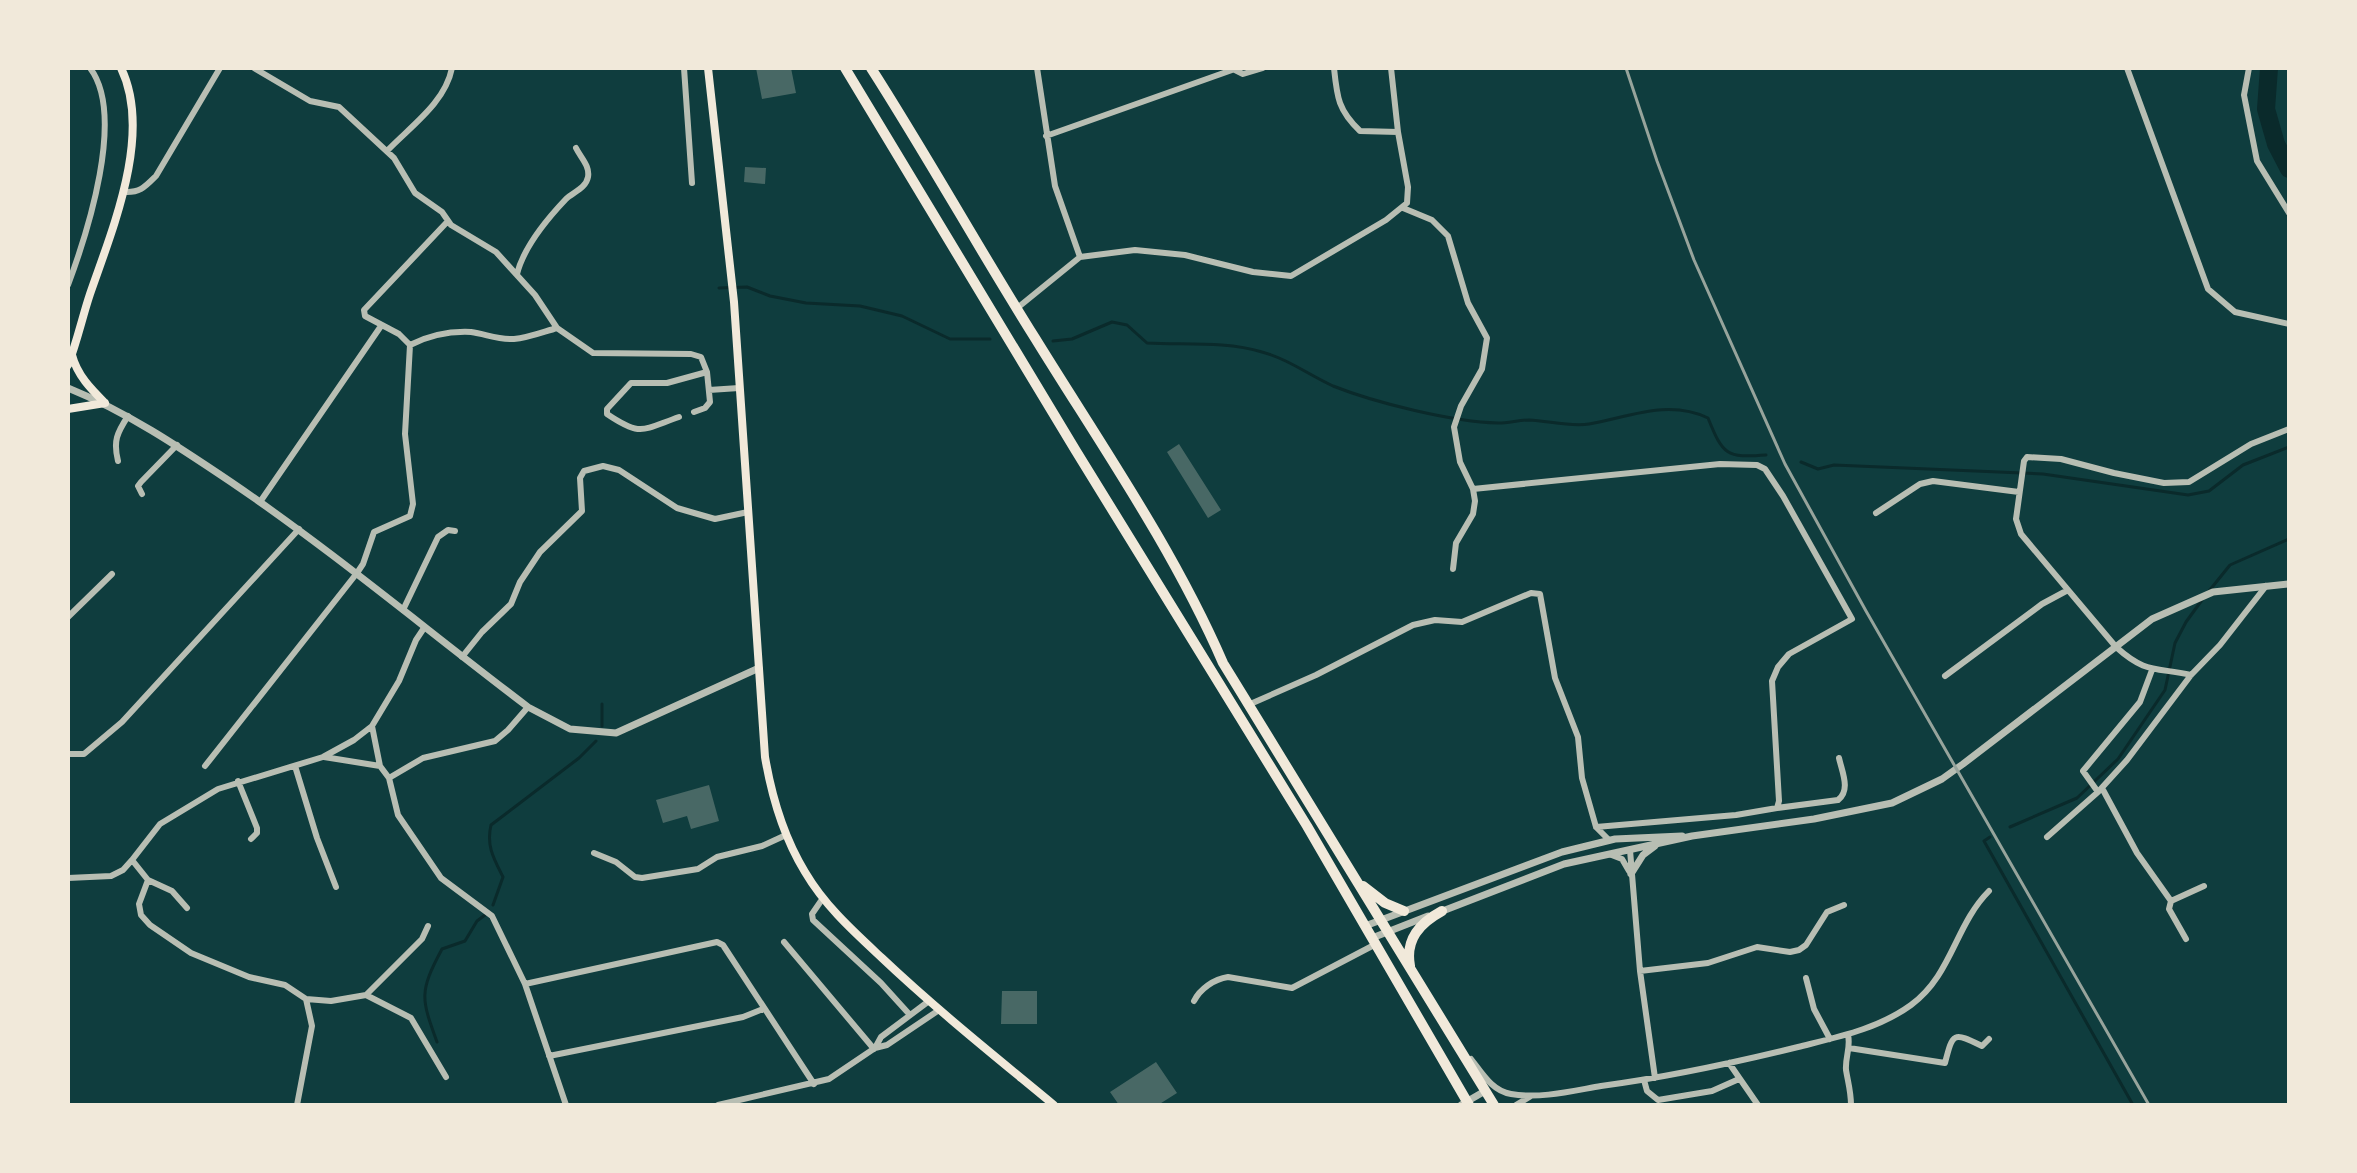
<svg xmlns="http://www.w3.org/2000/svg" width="2357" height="1173" font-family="'Source Serif 4',serif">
  <rect width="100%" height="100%" fill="#0f3d3e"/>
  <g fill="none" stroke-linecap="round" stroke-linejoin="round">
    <path stroke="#0a2a2b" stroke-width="3" d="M719 288 747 287 770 296 806 303 860 306 902 316 950 339H990
      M1053 341 1072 339 1112 322 1127 325 1147 343C1184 345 1226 341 1262 352 1288 359 1309 375 1333 386 1376 403 1453 422 1498 423 1509 423 1519 420 1529 420 1549 421 1570 427 1589 424 1629 417 1668 399 1708 418 1723 455 1726 458 1766 455
      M1801 462 1818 469 1834 465 2043 474 2188 495 2209 491 2243 465 2289 447
      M2209 591 2230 565 2289 539
      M602 704V726
      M2010 827 2077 798 2118 759 2165 690 2175 643 2186 622 2202 600
      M1990 837 1984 841 2133 1105
      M493 905 503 877C494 859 486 846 491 825L579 758 596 741
      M437 1042C421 998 419 992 442 949L465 941 477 921 485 915"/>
    <path stroke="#0a2a2b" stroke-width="18" d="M2269 68 2266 109 2276 144 2289 169"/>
  </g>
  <path fill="#486865" d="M756 68H791L796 93 762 99Z
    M745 167 766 168 765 184 744 182Z
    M1179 444 1221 510 1208 518 1167 452Z
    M709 785 719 821 691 829 687 816 663 823 656 800Z
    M1002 991H1037V1024H1001Z
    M1156 1062 1177 1093 1158 1105H1119L1110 1092Z"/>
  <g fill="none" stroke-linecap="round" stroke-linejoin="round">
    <path stroke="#b8beb3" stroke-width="6" d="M254 68 310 101 339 107 394 158 415 193 442 212 451 225 496 252 535 295 557 328 593 353 691 354 701 357 707 372 710 402 705 408 694 412
      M684 68 692 183
      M1037 68 1055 186 1080 257
      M1231 68 1243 74 1263 68
      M1334 68C1337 97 1338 110 1360 131L1398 132
      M2127 68 2208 289 2235 312 2289 324
      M2249 68 2244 95 2257 161 2289 213
      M1046 136 1232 70
      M387 151C411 126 445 103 452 68
      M124 192C140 193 145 187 156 176L220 68
      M1403 208 1432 220 1448 236 1468 303 1487 338 1482 369 1461 406 1454 427 1460 462 1473 489 1475 501 1473 514 1456 543 1453 569
      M517 274C524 246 547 219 566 199 574 192 586 188 588 177 590 166 581 158 576 148
      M68 285C87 234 126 115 90 68
      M1016 309 1080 257 1135 250 1185 255 1253 272 1291 276 1386 220 1407 203 1408 187 1398 132 1391 68
      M410 345C428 336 450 331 471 332 486 334 498 340 514 339 528 338 543 332 557 328
      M709 390 739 388
      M679 417C642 430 641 437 607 414V409L631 383H667L707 372
      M118 461C113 441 117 433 128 416
      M1473 489 1720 464 1757 465 1765 469 1783 496 1852 619 1789 654 1778 667 1772 681 1779 801 1777 808 1736 815 1596 827
      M142 494 138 486 141 482 177 445
      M260 502 381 326
      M1876 513 1920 484 1933 481 2019 492
      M403 610 438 537 448 530 455 531
      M68 617 112 574
      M462 657 482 632 511 604 520 582 540 552 582 511 580 478 584 471 603 466 619 470 677 508 715 519 748 512
      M2191 675C2155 667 2146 674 2116 647L2021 534 2016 519 2024 461 2027 457 2061 459 2114 473 2164 483 2189 482 2251 444 2289 429
      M1945 676 2042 604 2068 590
      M1248 705 1316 675 1413 625 1435 620 1462 622 1531 593 1540 594 1555 678 1578 737 1582 778 1596 827 1609 840
      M372 726 380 766 389 778 398 815 441 878 492 916 525 984
      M68 754H84L122 722 299 529
      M324 757 380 766
      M205 766 357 573 363 564 374 532 410 516 413 504 405 434 410 345 399 334 365 316 364 310 448 221
      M295 766 317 838 336 887
      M389 778 423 758 495 741 508 730 528 707
      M238 781 257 828V833L251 839
      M2102 788 2137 853 2171 901 2204 886
      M2098 792 2083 771 2140 702 2152 670
      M1777 808 1838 800C1851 790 1842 772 1839 758
      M2047 837 2098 792 2127 760 2191 675 2220 645 2266 586
      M1630 850 1640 971 1655 1078
      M594 853 616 862 635 877 642 878 698 869 717 857 762 846 786 835
      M1609 854 1622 859 1629 871
      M132 860 148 880 172 891 187 908
      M68 878 111 876 123 870 132 860 160 824 218 789 323 757 354 740 372 726 399 681 416 640 424 628
      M148 880 139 904 141 915 150 925 191 953 249 977 285 985 306 999 331 1001 366 995 422 939 428 926
      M823 898 812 914 813 920 881 983 910 1015
      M2171 901 2169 909 2186 939
      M784 942 874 1049
      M1640 971 1708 963 1757 947 1790 952 1799 950 1806 945 1827 912 1844 905
      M1806 978 1814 1009 1830 1039
      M366 995 411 1018 446 1077
      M1194 1001C1200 989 1214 979 1228 977L1292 988 1376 944
      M1848 1035C1851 1047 1845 1057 1846 1070 1848 1082 1851 1092 1851 1105
      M875 1048 881 1037 929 1001
      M1849 1048 1945 1063C1953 1032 1953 1032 1982 1046L1989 1039
      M549 1056 743 1017 763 1009
      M1471 1059C1482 1073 1492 1091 1511 1094 1540 1099 1572 1091 1601 1086 1668 1077 1733 1063 1798 1047 1838 1037 1878 1029 1911 1005 1952 975 1955 925 1989 891
      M1729 1063 1758 1105
      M1644 1080 1647 1091 1658 1100 1712 1091 1739 1079
      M297 1105 312 1026 306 999
      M566 1105 525 984 717 942 723 945 814 1084
      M718 1105 829 1079 875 1048 887 1045 939 1010
      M1516 1105 1531 1096"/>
    <path stroke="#b8beb3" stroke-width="7" d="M68 388C127 412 179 447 231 482 334 552 429 632 528 707L570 729 616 733 759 668
      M1631 874 1643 855 1655 846
      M1440 912 1564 864 1692 836 1814 819 1892 803 1942 779 1963 764 2152 619 2213 592 2289 584
      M1365 926 1562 852 1615 839 1682 836
      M1372 938 1428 916
      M1461 1105 1485 1091"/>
    <path stroke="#f1e9da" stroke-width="8" d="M708 68 734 302 765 757C772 798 783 836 805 872 825 906 853 931 882 958 937 1010 996 1057 1054 1105
      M72 355C77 375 91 389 105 403
      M68 365C77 342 82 318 90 294 112 230 153 134 121 68
      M68 409 105 403"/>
    <path stroke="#f1e9da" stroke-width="10" d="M845 68 1076 451 1307 826 1469 1105
      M871 68C928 157 979 249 1035 338 1101 445 1173 548 1223 663L1494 1105
      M1363 886 1385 903 1404 911
      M1410 966C1405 939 1420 923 1442 911"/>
    <path stroke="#97a49c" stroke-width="3" d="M1626 68 1657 161 1694 260 1785 464 1866 611 2149 1105"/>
  </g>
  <rect width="2357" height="1173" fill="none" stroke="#f1e9da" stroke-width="140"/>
</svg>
